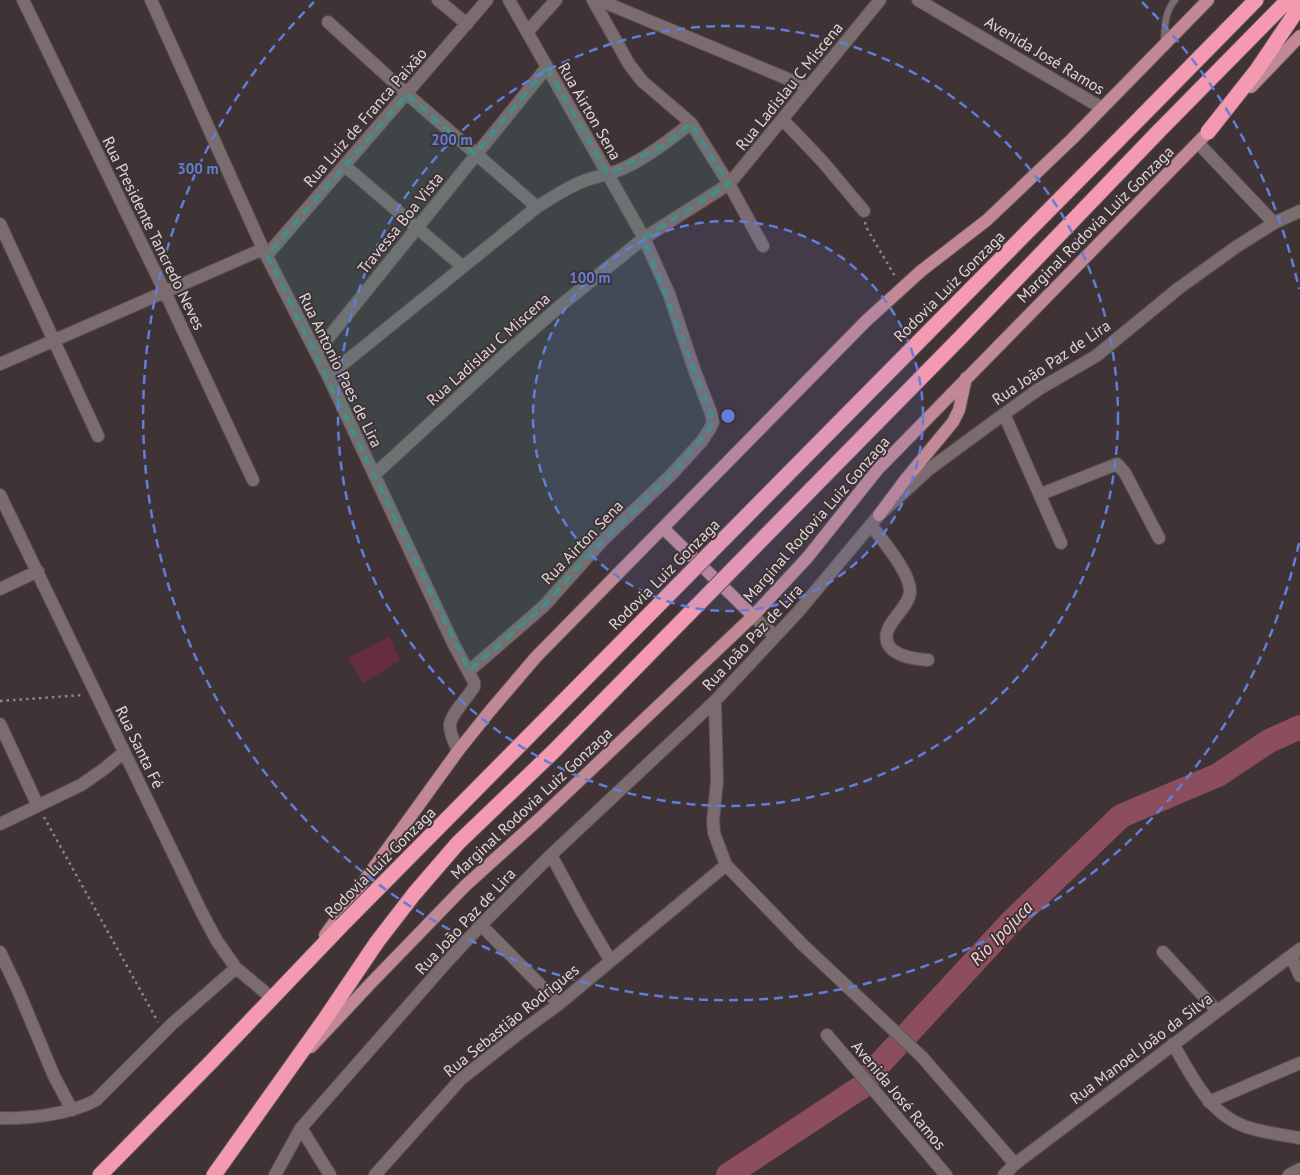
<svg xmlns="http://www.w3.org/2000/svg" width="1300" height="1175" font-family="'PT Sans',sans-serif">
  <rect width="100%" height="100%" fill="#3f3336"/>
  <path fill="#652d3d" d="M389 636 400 660 363 683 348 658Z"/>
  <g fill="none" stroke-linecap="round" stroke-linejoin="round">
    <path stroke="#8c4e5e" stroke-width="24" d="M728 1175 863 1086 874 1070 1012 921 1121 816 1218 775 1269 741 1300 727"/>
    <g stroke="#5a5052" stroke-width="8">
      <path id="lane" d="M1164 43C1165 27 1164 13 1175 0"/>
    </g>
    <g stroke="#5a5052" stroke-width="14">
      <path id="street" d="M23 0 165 292 253 480
        M151 0 263 249 328 376 454 645 474 682V687C468 697 452 713 450 724 449 733 455 743 458 751
        M438 0 467 24
        M593 0 629 64 642 81 691 123 729 184 763 246
        M599 0 807 87
        M328 22 407 94 537 207
        M527 32 556 0
        M783 120 823 162 864 211
        M345 166 463 267
        M0 224 98 436
        M267 255 487 0
        M316 353 547 67
        M0 364 263 249
        M328 376 537 207C552 198 567 187 584 181 597 176 611 174 624 168 648 157 670 140 691 123
        M1004 414 1061 543
        M374 475 512 348 560 306 644 238 729 184 880 0
        M1041 494 1117 464 1125 473 1159 538
        M0 495 202 913 217 941 236 968 272 998
        M871 525C882 540 910 572 910 591 910 610 877 626 889 646 897 657 915 659 928 660
        M0 589 38 571
        M753 616 775 636
        M469 671 544 606 602 541 671 475 702 441 711 427 713 422 711 413 694 369 669 294 644 238 509 0
        M715 701 717 781 713 821 714 833 726 865 802 944 922 1057 1015 1164
        M0 724 38 806
        M0 824 81 785 104 769 123 753
        M551 855 583 914 610 960
        M481 925 559 1004
        M0 952 18 990 54 1076 72 1110
        M1163 952 1217 1011
        M1291 956 1300 976
        M827 1035 946 1175
        M1173 1044C1192 1076 1210 1117 1250 1128 1266 1133 1284 1135 1300 1138
        M1209 1102 1300 1063
        M0 1118C29 1119 71 1114 96 1100L172 1024 236 968
        M301 1128 330 1175
        M275 1175 301 1128 445 964 481 925 551 855 715 701 798 612 879 515 928 470 1004 414 1039 389 1096 356 1179 288 1236 247 1274 223
        M375 1175 461 1079 522 1031 559 1004 726 865
        M1004 1175 1015 1164 1300 949
        M1289 1175 1300 1169"/>
    </g>
    <g stroke="#5a5052" stroke-width="14">
      <path id="secondary" d="M918 0 1102 108
        M1198 143 1274 223 1300 211"/>
    </g>
    <g stroke="#5a5052" stroke-width="14">
      <path id="primary" d="M1251 87 1300 36
        M879 515 905 480 953 422 959 410 966 378
        M663 528 753 616
        M325 935 458 751 490 711 536 657 866 321 921 271 987 220 1072 139 1208 0
        M311 1047 371 983 465 886 538 820 753 616 807 558 878 469 1215 125"/>
    </g>
    <g stroke="#5a5052" stroke-width="17">
      <path id="highway" d="M1142 116 1256 0
        M1158 132 1288 0
        M1208 132 1257 70 1300 6
        M100 1175 211 1062 341 926
        M214 1175 325 1019 377 942"/>
    </g>
    <path stroke="#908688" stroke-width="2.5" stroke-dasharray="2.5 4" stroke-linecap="butt" d="M865 222 866 227 896 278
      M0 701 83 695
      M44 817 158 1022"/>
    <use href="#lane" stroke="#7a6c6f" stroke-width="6"/>
    <use href="#street" stroke="#7a6c6f" stroke-width="12"/>
    <use href="#secondary" stroke="#7a6c6f" stroke-width="12"/>
    <use href="#primary" stroke="#c38896" stroke-width="12"/>
    <use href="#highway" stroke="#f39ab0" stroke-width="15"/>
    <g stroke="#5a5052" stroke-width="17" stroke-linecap="butt">
      <path id="highway-bridge" d="M341 926 1142 116
        M377 942 414 894 458 843 552 753 961 337 1158 132"/>
    </g>
    <use href="#highway-bridge" stroke="#f39ab0" stroke-width="15"/>
  </g>
  <path fill="#438e89" fill-opacity="0.2" stroke="#438e89" stroke-width="4" stroke-dasharray="10 6" stroke-linejoin="round" d="M547 67 608 174 665 144 691 123 729 184 644 238 711 413V427L671 475 588 556 544 606 469 671 267 255 407 94 475 154Z"/>
  <circle cx="728" cy="416" r="195" fill="#617ed8" fill-opacity=".12"/>
  <g fill="none" stroke="#617ed8" stroke-width="2.5" stroke-dasharray="9 6">
    <circle cx="728" cy="416" r="195"/>
    <circle cx="728" cy="416" r="390"/>
    <path d="M1299 543A585 585 0 1 1 314 2M1142 2A585 585 0 0 1 1299 289"/>
  </g>
  <g text-anchor="middle" dominant-baseline="central" stroke-width="4" stroke-linejoin="round" paint-order="stroke">
    <g font-size="16" fill="#dfd7d9" stroke="#3f3336">
      <text transform="translate(1045 55) rotate(31)">Avenida José Ramos</text>
      <text transform="translate(789 86) rotate(-51)">Rua Ladislau C Miscena</text>
      <text transform="translate(590 111) rotate(60)">Rua Airton Sena</text>
      <text transform="translate(365 117) rotate(-49)">Rua Luiz de Franca Paixão</text>
      <text transform="translate(400 223) rotate(-51)">Travessa Boa Vista</text>
      <text transform="translate(1095 224) rotate(-45)">Marginal Rodovia Luiz Gonzaga</text>
      <text transform="translate(154 233) rotate(64)">Rua Presidente Tancredo Neves</text>
      <text transform="translate(949 286) rotate(-45)">Rodovia Luiz Gonzaga</text>
      <text transform="translate(488 349) rotate(-42)">Rua Ladislau C Miscena</text>
      <text transform="translate(1051 362) rotate(-34)">Rua João Paz de Lira</text>
      <text transform="translate(341 370) rotate(64)">Rua Antonio Paes de Lira</text>
      <text transform="translate(816 519) rotate(-49)">Marginal Rodovia Luiz Gonzaga</text>
      <text transform="translate(582 542) rotate(-46)">Rua Airton Sena</text>
      <text transform="translate(664 574) rotate(-45)">Rodovia Luiz Gonzaga</text>
      <text transform="translate(752 637) rotate(-47)">Rua João Paz de Lira</text>
      <text transform="translate(140 747) rotate(64)">Rua Santa Fé</text>
      <text transform="translate(531 803) rotate(-43)">Marginal Rodovia Luiz Gonzaga</text>
      <text transform="translate(380 862) rotate(-45)">Rodovia Luiz Gonzaga</text>
      <text transform="translate(465 921) rotate(-47)">Rua João Paz de Lira</text>
      <text transform="translate(511 1020) rotate(-39)">Rua Sebastião Rodrigues</text>
      <text transform="translate(1141 1048) rotate(-37)">Rua Manoel João da Silva</text>
      <text transform="translate(899 1095) rotate(50)">Avenida José Ramos</text>
    </g>
    <g font-size="18" font-style="italic" fill="#f9d1d9" stroke="#3f3336">
      <text transform="translate(1001 933) rotate(-46)">Rio Ipojuca</text>
    </g>
  </g>
  <circle cx="728" cy="416" r="8" fill="#617ed8" stroke="#3f3336" stroke-width="2.5"/>
  <g font-size="15" text-anchor="middle" font-weight="bold" fill="#617ed8" stroke="#3f3336" stroke-width="4" stroke-linejoin="round" paint-order="stroke">
    <text x="452" y="145">200 m</text>
    <text x="198" y="174">300 m</text>
    <text x="590" y="283">100 m</text>
  </g>
</svg>
